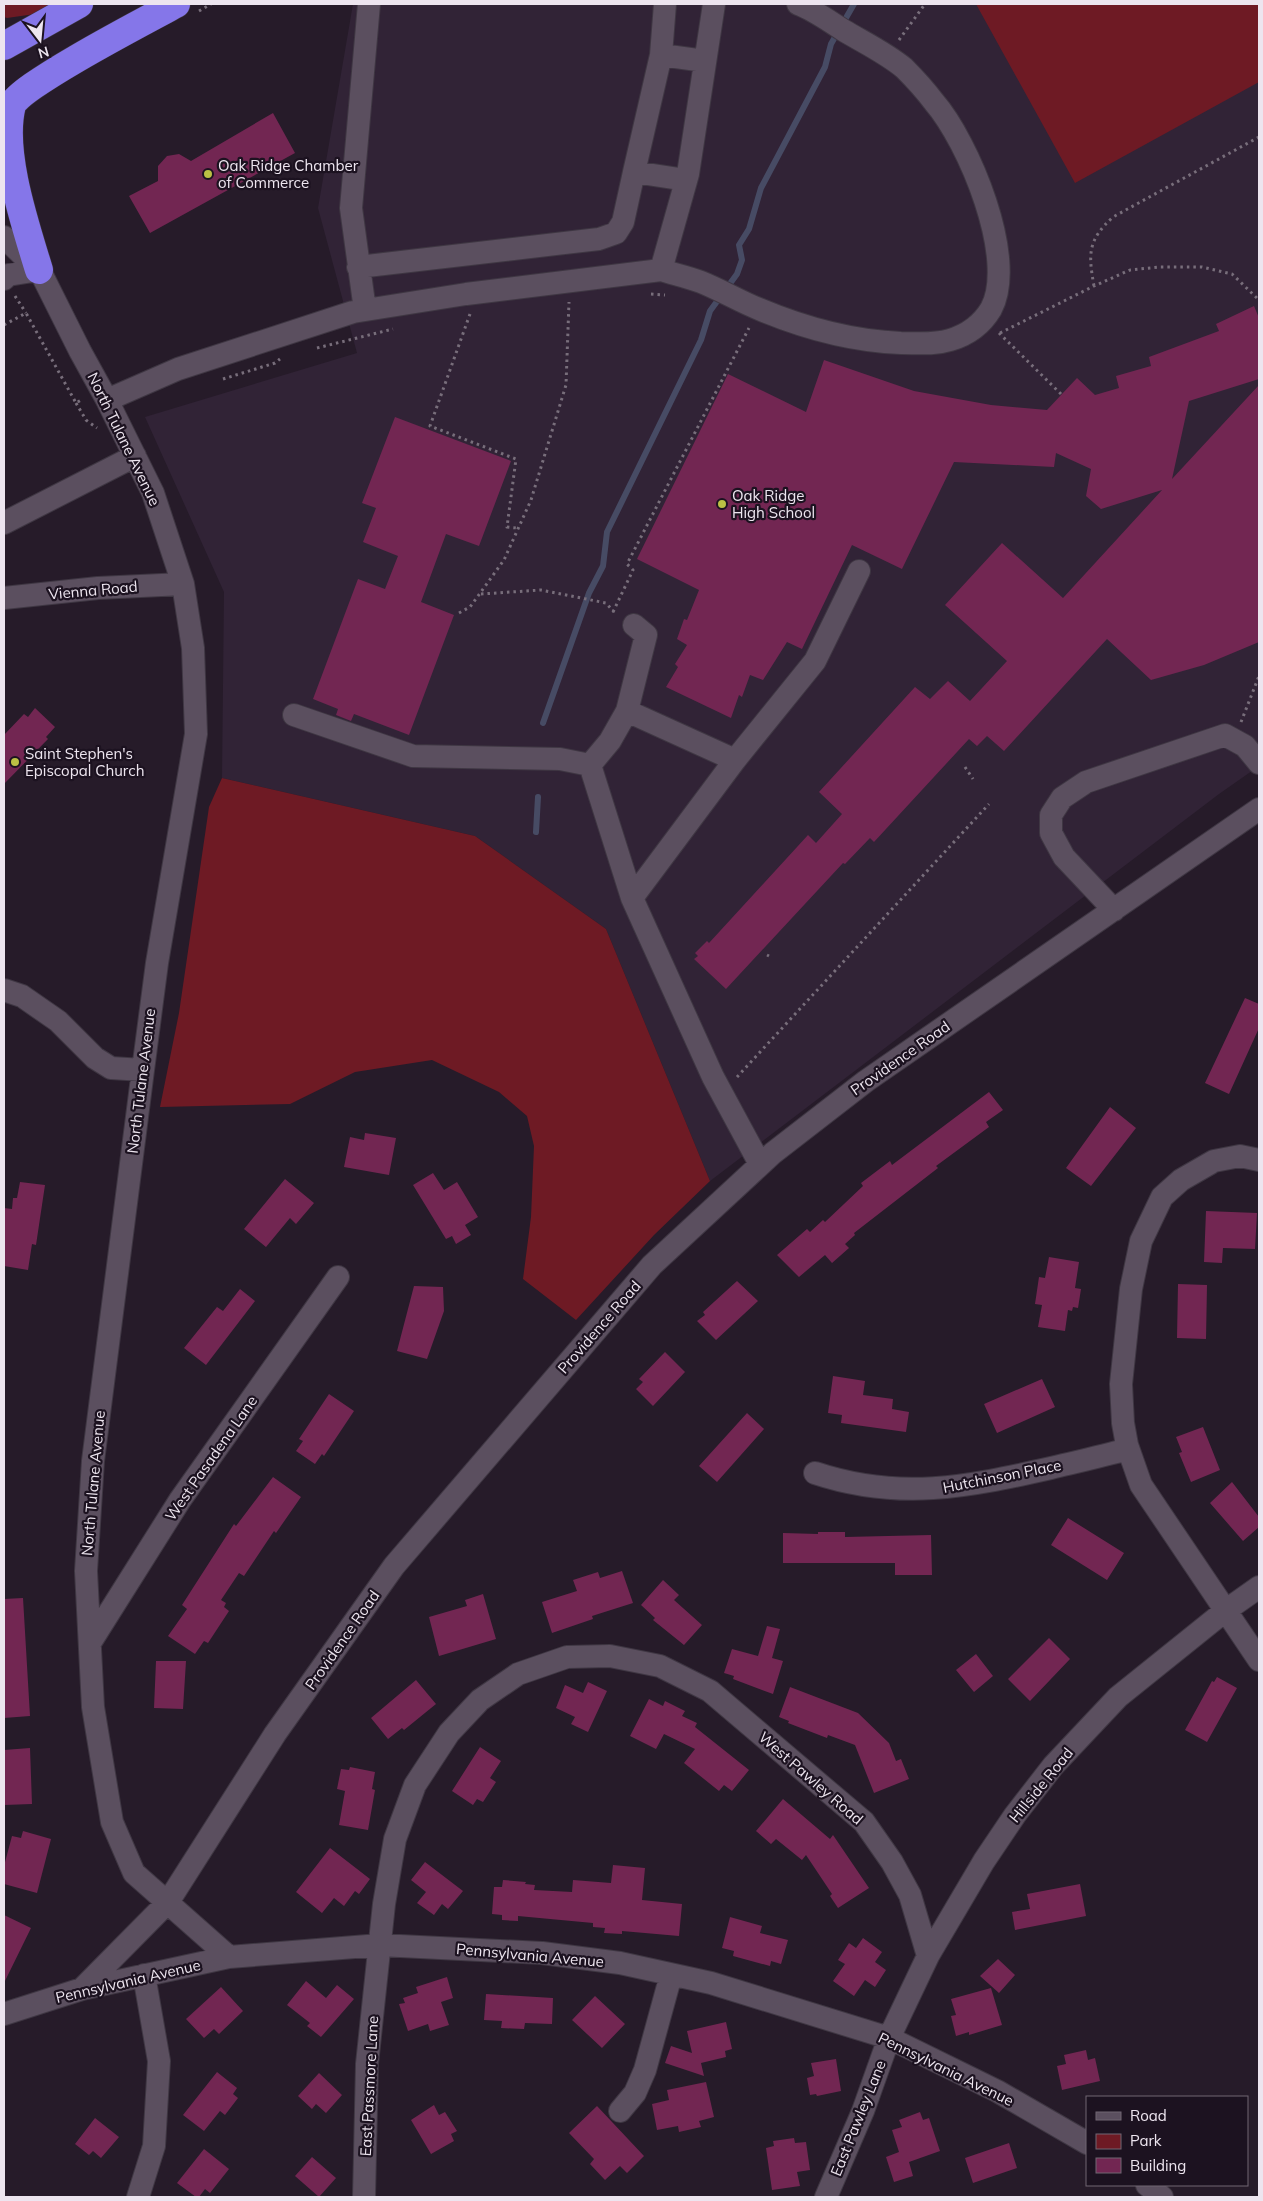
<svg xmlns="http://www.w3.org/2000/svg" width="1263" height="2201" font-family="Mulish,sans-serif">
  <rect width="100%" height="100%" fill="#261b29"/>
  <path fill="#312336" d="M353 4H1259V766L1219 794 710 1181 606 929 475 836 222 778 224 592 145 417 357 353 318 208Z"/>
  <path fill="#6e1a24" d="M4 4H59L42 13 7 18 4 17Z
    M976 4H1259V82L1075 183Z
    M222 778 475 836 606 929 710 1181 654 1235 576 1320 523 1279 531 1217 534 1146 527 1116 499 1092 432 1060 355 1072 290 1104 160 1107 179 1013 209 807Z"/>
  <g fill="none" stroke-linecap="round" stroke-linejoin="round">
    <path stroke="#474b64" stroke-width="6" d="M543 723 589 593 603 566 607 532 701 340 710 311 737 274 742 260 739 245 749 229 761 188 825 67 831 44 854 4
      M536 832 538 797"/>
  </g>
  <path fill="#722652" d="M273 113 295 153 150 233 129 196 158 181V166L167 156 179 154 191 161Z
    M1254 306 1259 318V379L1189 401 1172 479 1259 385V642L1204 665 1151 680 1107 639 1004 751 987 736 977 746 969 739 874 842 870 838 845 864 843 863 726 989 694 959 698 956 695 953 707 941 709 943 808 835 816 843 842 814 819 792 915 687 930 699 948 681 970 701 1007 661 945 605 1002 543 1063 598 1162 490 1101 509 1086 496 1091 469 1056 453 1054 467 954 462 902 569 852 545 802 649 787 642 763 680 750 675 742 697 739 695 731 718 666 687 678 667 675 664 687 645 677 639 684 619 687 620 699 590 637 559 728 374 806 412 824 360 914 391 991 405 1047 410 1077 378 1095 395 1119 388 1116 376 1151 366 1149 357 1219 331 1216 324Z
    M395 417 511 461 479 546 446 534 421 602 454 615 409 735 354 714 351 721 336 715 338 709 313 699 358 579 385 589 398 556 363 542 376 508 362 503Z
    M35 708 55 727 46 737 48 739 4 784V735L24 714 28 717Z
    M1245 998 1259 1004V1028L1229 1094 1205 1083Z
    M989 1092 1003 1110 986 1122 989 1127 936 1166 938 1168 854 1233 855 1235 845 1244 849 1248 832 1263 825 1255 799 1277 777 1255 807 1229 810 1232 823 1220 825 1222 863 1186 861 1183 890 1161 892 1165Z
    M1110 1107 1136 1128 1091 1186 1066 1168Z
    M365 1133 396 1138 389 1175 344 1167 350 1137 364 1140Z
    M433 1173 444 1190 457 1182 478 1217 465 1225 471 1235 456 1244 452 1236 446 1239 413 1185Z
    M285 1179 314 1203 296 1224 290 1218 266 1247 244 1229Z
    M20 1182 45 1185 36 1245 32 1244 28 1270 4 1266V1208L12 1209 13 1198H17Z
    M1206 1211 1257 1213 1255 1249 1223 1248 1222 1263 1204 1262Z
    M1049 1257 1079 1262 1075 1288 1081 1289 1078 1308 1073 1307 1072 1311 1068 1310 1065 1331 1038 1327 1042 1305 1035 1304 1039 1277 1045 1278Z
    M737 1281 758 1301 716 1340 697 1321 705 1315 703 1312Z
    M1178 1284 1207 1285 1206 1339 1177 1338Z
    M414 1286 443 1287 444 1311 427 1359 397 1351Z
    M240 1289 255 1301 206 1365 184 1348 217 1307 223 1311Z
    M665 1352 685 1372 653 1406 636 1389 643 1382 639 1379Z
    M833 1376 865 1381 863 1395 893 1399 892 1409 909 1412 906 1432 841 1423 842 1415 828 1413Z
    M1042 1379 1055 1407 997 1433 984 1404Z
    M329 1394 354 1411 324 1456 322 1454 315 1464 296 1451 303 1441 299 1439Z
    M747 1413 764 1429 717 1482 699 1466Z
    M1203 1427 1220 1470 1191 1482 1179 1453 1182 1452 1176 1437Z
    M273 1477 301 1497 276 1533 274 1531 244 1576 239 1573 221 1600 226 1603 224 1607 229 1611 208 1643 204 1641 195 1654 168 1636 187 1609 182 1605 234 1524 236 1526Z
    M1232 1482 1259 1517V1527L1243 1541 1210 1503Z
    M1068 1518 1124 1553 1107 1580 1051 1545Z
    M818 1532H845V1537L931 1535 932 1575H895V1563H783V1533L818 1534Z
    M622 1571 633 1603 592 1616 593 1619 552 1633 542 1602 577 1591 573 1580 598 1572 600 1578Z
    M663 1580 679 1595 674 1600 702 1625 684 1645 653 1620 655 1618 641 1605Z
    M483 1594 496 1639 439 1656 429 1617 467 1606 465 1600Z
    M23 1598 30 1716 4 1718V1599Z
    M767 1626 780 1629 772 1658 783 1661 773 1694 733 1679 734 1676 724 1673 732 1649 758 1656Z
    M1049 1638 1070 1659 1030 1701 1008 1679Z
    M976 1654 993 1676 974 1692 956 1670Z
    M156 1661H186L183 1709 154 1708Z
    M1217 1677 1237 1688 1207 1742 1185 1730 1212 1681 1214 1682Z
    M416 1680 436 1704 404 1730 402 1728 388 1739 371 1718Z
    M588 1682 607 1691 588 1732 571 1724 575 1717 556 1708 565 1685 583 1693Z
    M790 1687 858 1713 889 1743 896 1761 901 1759 909 1779 874 1793 855 1745 828 1735 827 1738 788 1723 789 1721 779 1717Z
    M649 1699 663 1706 665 1701 685 1711 682 1716 697 1723 695 1727 749 1770 732 1791 724 1785 719 1791 684 1763 695 1749 664 1734 656 1749 630 1736Z
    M480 1747 501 1761 490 1778 496 1782 483 1802 477 1799 473 1805 452 1791Z
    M30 1748 32 1804 4 1805V1750Z
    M350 1767 375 1772 372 1789 375 1790 368 1830 339 1825 345 1791 337 1789 341 1769 349 1770Z
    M783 1799 830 1839 833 1835 869 1888 838 1908 830 1896 832 1894 806 1855 802 1860 776 1839 771 1844 756 1831Z
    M23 1831 51 1839 37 1893 4 1884V1866L12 1836 21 1838Z
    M330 1848 370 1879 359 1894 355 1891 344 1906 334 1898 322 1913 296 1892Z
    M425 1862 463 1891 448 1909 442 1904 434 1915 417 1903 426 1892 411 1880Z
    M613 1865 645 1868 642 1900 682 1904 679 1936 622 1931V1934L604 1933 605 1928 593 1927V1923L518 1916V1921L502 1920V1915L492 1914 494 1887H502L503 1880 526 1882 525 1884 535 1885 534 1890 572 1892 573 1880 611 1883Z
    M1080 1884 1086 1916 1015 1930 1012 1912 1030 1909 1027 1894Z
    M4 1915 31 1928 4 1983Z
    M730 1917 762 1926 760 1933 788 1940 781 1964 771 1961 770 1966 733 1956 734 1951 722 1948Z
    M863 1938 882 1952 875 1962 886 1970 875 1987 865 1980 854 1996 833 1981 845 1964 838 1960 849 1943 856 1948Z
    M998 1959 1015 1975 999 1993 980 1976Z
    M447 1977 453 1998 441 2002 449 2025 430 2031 428 2024 408 2031 399 2004 405 2003 403 1998 418 1993 416 1987Z
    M306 1981 326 1998 337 1985 354 1999 321 2037 307 2026 310 2023 287 2005Z
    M221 1987 243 2011 219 2034 214 2029 204 2038 186 2019Z
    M991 1988 1002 2025 969 2035V2032L956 2036 951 2016 956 2015 951 1999Z
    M486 1994 553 1998 552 2024 525 2023 524 2029 501 2028 502 2021 484 2020Z
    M595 1996 625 2024 602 2048 572 2020Z
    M726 2022 732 2049 725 2051 726 2057 701 2063 704 2076 665 2063 671 2046 692 2053 687 2031Z
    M1086 2050 1088 2060 1095 2058 1100 2081 1062 2090 1057 2066 1066 2064 1064 2055Z
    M836 2059 841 2091 817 2096 816 2094 810 2095 807 2078 814 2076 811 2063Z
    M217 2072 237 2088 233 2094 238 2098 225 2115 220 2111 204 2131 183 2115Z
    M319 2073 342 2095 326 2113 316 2104 312 2109 298 2096Z
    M706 2082 714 2117 699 2121 701 2127 679 2132 678 2126 657 2130 652 2104 669 2100 667 2090Z
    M434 2105 439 2115 445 2112 457 2131 451 2134 454 2141 431 2154 411 2120Z
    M597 2106 644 2156 627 2173 620 2166 605 2180 590 2164 594 2159 569 2133Z
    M920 2112 923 2120 929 2118 940 2151 909 2162 913 2176 894 2182 886 2157 899 2152 892 2130 902 2127 899 2120Z
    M95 2118 119 2137 101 2158 93 2151 89 2155 75 2144Z
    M794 2138 795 2143 806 2142 810 2170 797 2172 800 2186 772 2190 766 2148 774 2146 773 2141Z
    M1009 2143 1017 2168 973 2183 965 2158Z
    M204 2149 229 2169 210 2193 205 2189 199 2197H196L177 2183Z
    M312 2157 336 2178 319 2197 295 2176Z"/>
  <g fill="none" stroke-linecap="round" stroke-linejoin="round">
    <g stroke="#3f3743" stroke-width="24">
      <path id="minor" d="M665 4 661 55 705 61
        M634 172 661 55
        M4 237 38 270
        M32 255 80 351 107 400 153 493 183 584 193 648 196 734 157 963 143 1070 93 1461 86 1571 93 1707 112 1822 134 1873 229 1957
        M358 267 599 239 616 233 623 222 634 172 686 180
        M661 270C674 274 688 277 701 282 721 290 739 301 759 309 804 328 852 341 901 343 917 343 934 345 950 340 967 335 982 324 991 309 1018 259 968 141 934 102 925 90 914 78 904 68 886 53 863 42 843 30 829 21 814 10 798 4
        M4 279 8 275 39 270
        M365 310 351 208 369 4
        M107 400 178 369 353 312 466 294 661 270 688 174 714 4
        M4 523 135 456
        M4 598 98 588 183 584
        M627 711 735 760 632 898
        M294 715 413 756 560 759 590 765 632 898 713 1077 760 1164
        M735 760 815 661 859 571
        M590 765 610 741 627 711 646 635 634 625
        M1114 910 1064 857 1051 833V815L1062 798 1086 782 1225 735 1245 746 1259 763
        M4 990 22 996 58 1021 95 1058 111 1068 143 1070
        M1259 1160 1240 1156 1214 1161 1181 1180 1162 1197 1141 1241 1131 1289 1121 1384 1123 1423 1127 1445 1141 1485 1259 1660
        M815 1473C899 1501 967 1487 1051 1468 1076 1462 1103 1456 1128 1449
        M90 1643 180 1500 338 1277
        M82 1989 168 1902 275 1734 394 1566 652 1265 773 1153 866 1081 1259 809
        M4 2014 82 1989 229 1957 380 1945 542 1953 620 1963 711 1983 889 2038 997 2091 1087 2143
        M620 2111 635 2093 645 2070 671 1975
        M1147 2185 1162 2197
        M138 2197 154 2146 159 2061 144 1975
        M364 2197 367 2064 384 1904 395 1839 415 1785 449 1733 480 1700 518 1674 567 1657 610 1656 660 1666 710 1691 864 1822 892 1862 910 1895 928 1956
        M826 2197 863 2111 889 2038 928 1956 984 1861 1015 1815 1053 1766 1118 1697 1225 1611 1259 1587"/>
    </g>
    <g stroke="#3f3743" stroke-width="29">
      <path id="highway" d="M4 46 79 4
        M39 270C25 224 0 151 12 105 19 86 150 18 176 4"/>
    </g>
    <path stroke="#786e7b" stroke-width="3" stroke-dasharray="2.5 4" stroke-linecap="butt" d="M199 11 211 4
      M899 40 925 4
      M1094 286C1088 253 1088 240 1113 217L1259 137
      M651 294 665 295
      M15 296 26 313
      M470 314 430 426 516 459 507 527 517 528
      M4 325 26 313 76 403 83 399
      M999 333 1061 394
      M1000 333 1094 286 1130 270 1159 267H1202L1232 274 1259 300
      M317 348 393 329
      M223 379 275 363 280 359
      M76 403 86 420 97 428
      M481 594 541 590 606 603 614 612
      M613 612 633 570 627 564 749 328
      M459 613 470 607 504 560 531 500 566 385 569 302
      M1241 722 1259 676
      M965 767 973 779
      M767 955 769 956
      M737 1077 989 804"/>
    <use href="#minor" stroke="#5b4f5f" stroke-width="22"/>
    <use href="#highway" stroke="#8576e9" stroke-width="28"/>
  </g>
  <g fill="#bbc044" stroke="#1c1220" stroke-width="2">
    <circle cx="208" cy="174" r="5"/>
    <circle cx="722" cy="504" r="5"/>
    <circle cx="15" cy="762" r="5"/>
  </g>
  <g text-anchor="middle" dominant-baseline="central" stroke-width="4.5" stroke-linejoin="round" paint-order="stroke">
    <g font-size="15" fill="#ede5ef" stroke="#1c1220" text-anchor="start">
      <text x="218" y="165">Oak Ridge Chamber<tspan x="218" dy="17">of Commerce</tspan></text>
      <text x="732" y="495">Oak Ridge<tspan x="732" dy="17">High School</tspan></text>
      <text x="25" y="753">Saint Stephen's<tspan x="25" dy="17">Episcopal Church</tspan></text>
    </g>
    <g font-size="15" fill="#ede5ef" stroke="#1c1220">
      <text transform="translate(124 439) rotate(64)">North Tulane Avenue</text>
      <text transform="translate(93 590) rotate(-5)">Vienna Road</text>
      <text transform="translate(900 1058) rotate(-35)">Providence Road</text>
      <text transform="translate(141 1081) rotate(-83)">North Tulane Avenue</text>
      <text transform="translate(599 1327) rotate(-49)">Providence Road</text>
      <text transform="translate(211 1458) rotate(-55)">West Pasadena Lane</text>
      <text transform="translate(1002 1476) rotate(-11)">Hutchinson Place</text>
      <text transform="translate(93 1483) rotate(-85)">North Tulane Avenue</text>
      <text transform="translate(342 1640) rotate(-55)">Providence Road</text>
      <text transform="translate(811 1778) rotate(41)">West Pawley Road</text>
      <text transform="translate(1041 1785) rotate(-51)">Hillside Road</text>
      <text transform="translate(530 1955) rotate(5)">Pennsylvania Avenue</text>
      <text transform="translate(128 1981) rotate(-13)">Pennsylvania Avenue</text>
      <text transform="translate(946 2069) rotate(26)">Pennsylvania Avenue</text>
      <text transform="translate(369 2086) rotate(-87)">East Passmore Lane</text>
      <text transform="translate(858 2118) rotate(-68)">East Pawley Lane</text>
    </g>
  </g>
  <rect width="1263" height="2201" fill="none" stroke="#ede5ef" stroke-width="10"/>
  <rect x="1086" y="2096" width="162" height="90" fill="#1c1220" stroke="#706673"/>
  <rect x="1096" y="2112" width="25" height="8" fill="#5b4f5f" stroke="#706673"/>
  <text x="1130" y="2121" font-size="15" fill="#ede5ef">Road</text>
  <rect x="1096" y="2134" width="25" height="15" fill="#6e1a24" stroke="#706673"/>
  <text x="1130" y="2146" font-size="15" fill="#ede5ef">Park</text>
  <rect x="1096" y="2158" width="25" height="15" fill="#722652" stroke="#706673"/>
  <text x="1130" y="2171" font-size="15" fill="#ede5ef">Building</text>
  <g transform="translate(40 40) rotate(164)" stroke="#1c1220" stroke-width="4" paint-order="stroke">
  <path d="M0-4L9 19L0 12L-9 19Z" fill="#ede5ef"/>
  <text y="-8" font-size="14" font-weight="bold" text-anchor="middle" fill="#ede5ef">N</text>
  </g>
</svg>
